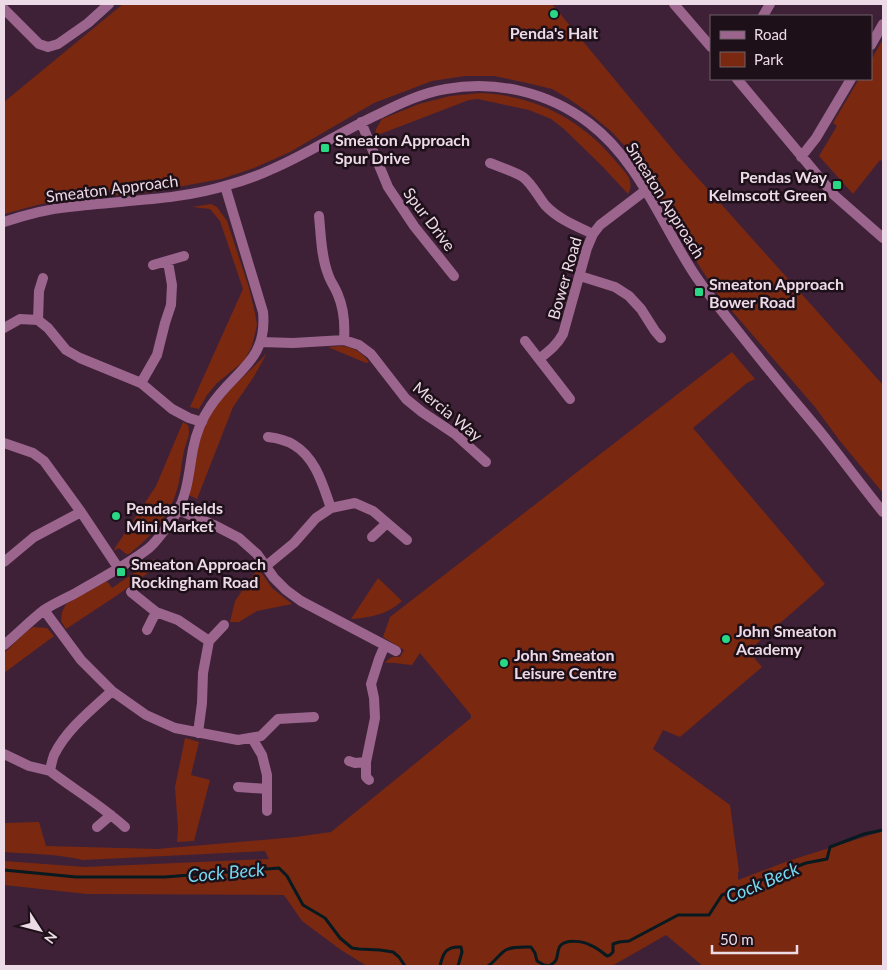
<svg xmlns="http://www.w3.org/2000/svg" width="887" height="970" font-family="Lato,sans-serif">
  <rect width="100%" height="100%" fill="#3e2137"/>
  <path fill="#7b2810" d="M123 4H552L679 157 883 385V493L840 441 815 407 718 295 686 245 654 190 631 153 612 132 589 113 569 99 552 89 523 82 494 76H465L432 81 374 103 290 152 254 168 221 179 151 192 77 199 41 204 4 214V102Z
    M883 39V162L880 160 853 194 819 156 837 126 833 123 859 79H871V60Z
    M481 93C537 96 583 120 618 164 626 173 635 181 628 194L603 167 564 129 551 119 529 110 478 99 469 100 375 136 376 129 382 119 419 104 450 96Z
    M211 204 217 207 227 221 249 288 255 313 257 325 252 346 244 361 217 383 207 395 199 409 190 407 243 289 220 221 210 209 192 207Z
    M341 346C353 347 362 352 369 362L366 363 328 347Z
    M732 352 755 379 747 383 693 428 825 584 748 651 762 667 680 737 663 730 653 749 730 805 739 871 738 872V880L788 861 883 831V966H703L666 935 612 966H367L341 950 302 921 284 895 87 894 4 885V861L85 867 269 859 265 851 83 860C58 854 30 854 4 852V823L39 822 46 846 157 849 296 837 331 832 336 828 471 718V715L420 653 412 665C403 665 394 662 385 663 390 657 393 656 400 657L404 650 383 637 390 617Z
    M267 353 253 378 233 407 197 499 189 495C195 462 198 426 221 400 235 383 253 369 267 353Z
    M183 422 188 425C191 435 186 442 184 451 181 463 181 475 178 486 171 515 152 536 129 554H126L119 548 113 551 156 486Z
    M154 559 159 565 116 596 66 629 61 621 62 612 66 604 107 581 112 588Z
    M258 568 272 588 292 604 257 611 239 622H230L235 601Z
    M378 578 402 601C388 614 370 618 351 619Z
    M33 627 47 628 54 636 4 673V653L27 631Z
    M185 738 199 742 191 775 210 780 194 841 177 842 178 829 175 787Z"/>
  <g fill="none" stroke-linecap="round" stroke-linejoin="round">
    <path stroke="#071a1f" stroke-width="3" d="M4 870 76 877H165L279 868 287 876 303 905 325 918 340 938 352 948 359 949 380 950 393 952 399 957 405 966
      M440 966C443 953 446 946 461 947L462 952 458 966
      M488 966C494 962 497 957 503 952 509 946 523 947 531 947L535 953 537 961 544 965 549 966
      M549 966C561 960 555 954 560 946 566 939 583 941 590 945 596 947 602 952 607 956L610 955 613 952V944L619 942 629 941 678 915H709L722 895 806 863 827 859 830 847 864 834 883 830"/>
    <path stroke="#9b658e" stroke-width="10" d="M674 4 711 47
      M4 9 39 44 48 47 58 44 88 23 109 4
      M763 16 770 4
      M871 45 883 24
      M737 79 834 195 883 238
      M361 122 388 187 414 226 454 276
      M801 157 816 138 851 79
      M490 163C500 167 513 171 523 177 532 184 538 196 545 205 558 219 576 226 593 234
      M319 216C321 235 321 256 328 274 330 281 335 287 338 295 344 309 345 325 344 340
      M4 222C25 215 47 209 69 207 122 200 177 201 228 185 243 181 257 176 270 170 308 154 342 131 379 114 401 103 422 93 446 89 496 80 548 92 589 123 638 160 660 221 693 272 706 292 722 311 737 330 763 363 790 396 818 429 840 456 861 485 883 512
      M153 265 184 256
      M580 276 615 287 629 296 641 309 655 331 661 338
      M38 320 39 291 43 278
      M4 328 20 319 38 320 48 328 66 350 80 358 141 383 172 409 189 418 202 422
      M525 341 570 399
      M261 342 293 343 344 340 359 345 371 354 406 399 422 412 455 434 486 462
      M539 359C549 351 557 345 563 334L587 248 593 234 600 225 646 190
      M141 383 157 355 165 323 171 305 172 285 168 262
      M268 437C277 438 286 440 294 445 316 458 323 486 331 508
      M4 443 33 453 44 461 81 512 119 569
      M178 510 214 525 239 538 257 554 274 578 286 590 301 601 396 651
      M372 537 387 523
      M4 562 34 537 81 512
      M266 566 294 543 316 518 331 508 355 503 373 511 407 540
      M131 592 156 612 178 620 209 641 203 673 202 703 198 733
      M44 610 81 660 112 691 146 715 175 728 238 740 261 736 278 719 314 717
      M147 630 156 612
      M209 641 224 625
      M4 645C17 634 30 621 44 610 53 604 64 599 74 594 99 579 126 566 149 548 160 538 169 524 177 512 188 493 189 470 193 449 196 434 201 420 210 407 233 371 268 362 263 312L225 186
      M112 691C91 710 66 730 54 755 52 760 51 766 50 771 75 790 102 806 125 827
      M252 738 262 755 267 775V811
      M4 754 29 766 50 771
      M349 761 355 763 366 762V777L369 780
      M366 762 375 718 374 698 371 684 379 659 385 645
      M238 787 267 789
      M97 827 111 815"/>
  </g>
  <g fill="#28d885" stroke="#1d1019" stroke-width="2">
    <circle cx="554" cy="14" r="5"/>
    <rect x="320" y="143" width="10" height="10" rx="2.5"/>
    <rect x="832" y="180" width="10" height="10" rx="2.5"/>
    <rect x="694" y="287" width="10" height="10" rx="2.5"/>
    <circle cx="116" cy="516" r="5"/>
    <rect x="116" y="567" width="10" height="10" rx="2.5"/>
    <circle cx="726" cy="639" r="5"/>
    <circle cx="504" cy="663" r="5"/>
  </g>
  <g text-anchor="middle" dominant-baseline="central" stroke-width="5" stroke-linejoin="round" paint-order="stroke">
    <g font-size="16" font-weight="bold" fill="#eddae7" stroke="#1d1019" text-anchor="start">
      <text x="554" y="32" text-anchor="middle">Penda's Halt</text>
      <text x="335" y="139">Smeaton Approach<tspan x="335" dy="18">Spur Drive</tspan></text>
      <text x="827" y="176" text-anchor="end">Pendas Way<tspan x="827" dy="18">Kelmscott Green</tspan></text>
      <text x="709" y="283">Smeaton Approach<tspan x="709" dy="18">Bower Road</tspan></text>
      <text x="126" y="507">Pendas Fields<tspan x="126" dy="18">Mini Market</tspan></text>
      <text x="131" y="563">Smeaton Approach<tspan x="131" dy="18">Rockingham Road</tspan></text>
      <text x="736" y="630">John Smeaton<tspan x="736" dy="18">Academy</tspan></text>
      <text x="514" y="654">John Smeaton<tspan x="514" dy="18">Leisure Centre</tspan></text>
    </g>
    <g font-size="16" fill="#eddae7" stroke="#1d1019">
      <text transform="translate(112 188) rotate(-7)">Smeaton Approach</text>
      <text transform="translate(666 200) rotate(58)">Smeaton Approach</text>
      <text transform="translate(430 219) rotate(53)">Spur Drive</text>
      <text transform="translate(564 278) rotate(-74)">Bower Road</text>
      <text transform="translate(448 411) rotate(39)">Mercia Way</text>
    </g>
    <g font-size="18" font-style="italic" fill="#75d9f2" stroke="#1d1019">
      <text transform="translate(226 872) rotate(-5)">Cock Beck</text>
      <text transform="translate(762 882) rotate(-23)">Cock Beck</text>
    </g>
  </g>
  <rect width="887" height="970" fill="none" stroke="#eddae7" stroke-width="10"/>
  <rect x="710" y="15" width="162" height="65" fill="#1d1019" stroke="#70616b"/>
  <rect x="720" y="31" width="25" height="8" fill="#9b658e" stroke="#70616b"/>
  <text x="754" y="40" font-size="15" fill="#eddae7">Road</text>
  <rect x="720" y="52" width="25" height="15" fill="#7b2810" stroke="#70616b"/>
  <text x="754" y="65" font-size="15" fill="#eddae7">Park</text>
  <g transform="translate(40 930) rotate(126)" stroke="#1d1019" stroke-width="4" paint-order="stroke">
  <path d="M0-4L9 19L0 12L-9 19Z" fill="#eddae7"/>
  <text y="-8" font-size="14" font-weight="bold" text-anchor="middle" fill="#eddae7">N</text>
  </g>
  <path d="M712 945v8h85v-8" fill="none" stroke="#eddae7" stroke-width="2.5"/>
  <text x="720" y="945" font-size="15" fill="#eddae7" stroke="#1d1019" stroke-width="4" paint-order="stroke">50 m</text>
</svg>
